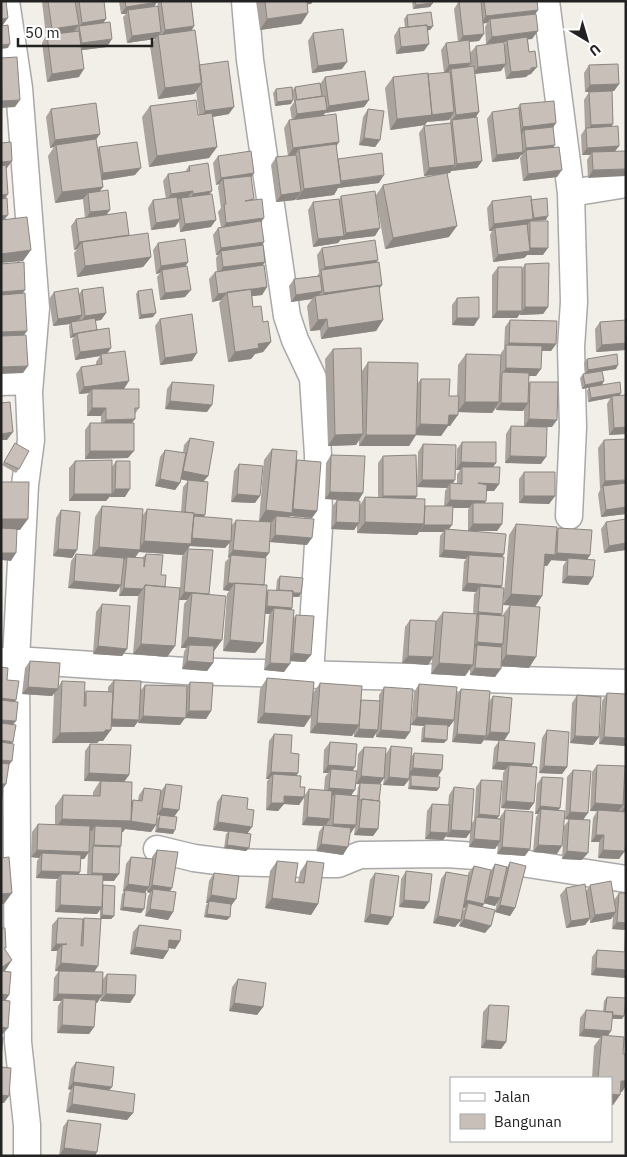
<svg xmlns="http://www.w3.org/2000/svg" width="627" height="1157" font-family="'IBM Plex Sans',sans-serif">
  <rect width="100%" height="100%" fill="#f2efe9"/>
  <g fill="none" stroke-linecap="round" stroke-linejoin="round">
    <g stroke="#a9a9a9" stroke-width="29">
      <path id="minor" d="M245 1 250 60 287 316 295 340 313 378 318 455 319 528 310 675
        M546 1 571 193 574 302 571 347 573 427 569 516
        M571 193 626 184
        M1 382 30 381
        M1 661 16 660 25 485 31 440 29 392 36 308 19 88 6 1
        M157 849 194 858 225 862 313 864H338L360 855 446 854 476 856 626 879
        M27 1156V1125L18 1042 16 660 185 671 626 683"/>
    </g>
    <use href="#minor" stroke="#fff" stroke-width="26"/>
  </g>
  <path fill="#aba49e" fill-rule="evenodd" d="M42 1H104V23L107 47 82 50 79 77 47 82 42 43 46 36Z
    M119 1H157V2L154 6H158L157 1H191L194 26 192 30 199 65 229 114 213 117 217 147 209 158 149 167 142 117 150 106 199 115 196 91 194 94 158 99 150 46 155 39 127 43 123 17 126 14H121Z
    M256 1H313L311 4H307L308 13 301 24 260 30Z
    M412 1H432L430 7 413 9Z
    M459 1H537L538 10 535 14 532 39H528L531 74 528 75 526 77 506 79 504 66 501 71 475 74 479 112 476 117 482 161 477 168 451 171 450 173 424 176 419 133 424 126 450 123V118L449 120 427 122 425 125 390 130 385 88 393 77 444 73 441 50 446 43 458 42 454 9ZM483 23H487L485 27 486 44 506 42 504 45 476 46 470 53 469 42 479 41 484 34Z
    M407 15 433 26 430 30H428L424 51 396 54 394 36 399 28H405L404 19Z
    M313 33 342 69 312 73 308 41Z
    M589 65 619 84 614 91H612L613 124 611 126 619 146 615 151 588 178 587 160 590 155H582L581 135 585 129 584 100 589 92 612 91 585 92 584 73Z
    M325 77 369 100 364 107 325 113 323 116 336 147 338 159 379 183 338 188 334 195 296 200V198L295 200 276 202 271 165 276 157 288 156 284 128 289 120H292L290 108 294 102 292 91 295 87 320 84Z
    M276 89 291 104 275 106 273 93Z
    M520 104 556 123 553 127V147L557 177 523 181 520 158 522 155H521L518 159 492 162 487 119 492 112 517 109Z
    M51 109 100 134 96 139 98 149 99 147 135 175 102 180 103 187 100 191 107 215 151 257 143 267 77 277 74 253 77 249 74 250 71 226 76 219 85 218 83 200V199L55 203 48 156 54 147 50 148 46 117Z
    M368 109 380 140 375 147 359 145 363 117Z
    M218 156 254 173 251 177 253 200 262 222V245L265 262 262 265 267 287 262 295 252 296 253 307 263 322 271 342 263 352 255 354 251 359 228 362 219 303 221 300 212 302 209 279 215 272H217L216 258 218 255H216L213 235 218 228 221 227 218 212 221 208 218 187 219 184 216 185 213 163Z
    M189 166 210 194 211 227 180 232 179 222 175 227 151 230 148 208 153 200 166 199 163 181 168 174 185 172Z
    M383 185 449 237 385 249 378 210 375 236 341 240V239L338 243 313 247 308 210 313 202 339 200 341 196 376 195Z
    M531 200 546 220 534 221 543 255H527L524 258 493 262 490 235 492 231H489L487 208 492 201Z
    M158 243 188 262 185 266V297L160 300 157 277 160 273 156 274 153 250Z
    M322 248 376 262 383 320 376 331 321 339 320 330 310 331 307 306 312 299 291 302 289 286 294 279 317 276 319 273 317 255Z
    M525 264 548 307 543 314 520 315V313L517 318H492V275L498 267 522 269Z
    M82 290 106 313 101 320 95 321 97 330 111 348 107 353 124 389H120L139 408 135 414 132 423 128 458 85 459V430L90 423H101V416H87V396L89 393 79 394 76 374 81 367 96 365V362L100 356 75 360 72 340 74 337 70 338 69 326 70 324 53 326 49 299 54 292 79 294Z
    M138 291 153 317 139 319 136 294Z
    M457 298 474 326 452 325V305Z
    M160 319 192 361 160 365 155 326Z
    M510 320 556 344 551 351H541L536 376H529L528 384 530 382 552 427H547L541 464 505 463 506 434 511 426 524 427V408L523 411 496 410V408L492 413 458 412 450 426H448L441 436 416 435 409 446H359V440L356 445 328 446 325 359 333 349 362 371 368 362 417 384 421 379 449 396H457L458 365 466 354 501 374V353L504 349 505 327Z
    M626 320V350L596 352 595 329 600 322Z
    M587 359 616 369 602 371V385L582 389 580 378 583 374 599 371 585 374 584 363Z
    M172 382 207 412 165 409 167 389Z
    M589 387 620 395 626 434 609 435 607 404 610 398 588 402 587 391Z
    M190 438 208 476 204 481 203 517 232 525 236 520 271 523 272 522 259 521 264 460 272 449 296 461 317 511 312 518 290 516 289 517 307 545 270 542 269 553 265 558 264 585 267 592 268 590H276L277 580 280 576 301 593 299 597H293L292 608 291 609 293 619 296 615 311 655 305 662 290 661 284 672 264 670 269 615 270 614H265L263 643 255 653 223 651 227 594 229 591 223 590 225 562 229 558 228 557 229 543 225 548 190 546 188 549 209 594 222 640 214 651 213 663 207 671 182 669 184 652 186 648H181L184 604 187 600H179L175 646 167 657 133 654 138 596H119L120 587 116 592 68 588 71 561 76 554 92 555 95 517 102 506 143 515 147 509 181 512 183 487 188 481 181 479 180 483 175 490 155 486 160 457 165 450 183 453 184 445ZM139 552 183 555 182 556 180 588 165 587 146 554 142 558H135Z
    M604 440 626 514 601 517 598 494 601 488 600 489 598 448Z
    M462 442 496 463 493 467 499 484 494 491H486L485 503 502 524 497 531H477L502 557 501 588V615L502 616 510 605H503L509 535 516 524 557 531 558 528 590 555 587 560 593 577 588 585 562 583 563 566 566 561 551 560 547 566H544L542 596 535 606 529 668 501 666 495 677 470 675V669L465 676 431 674 432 659 428 665 402 663 405 627 410 620 436 621 443 612 473 614 474 594 476 592 462 591 464 562 466 559 439 557 440 536 443 532H419L417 535 357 533V525L354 530 331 529 332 507 337 500 360 505 365 497H378V463L383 456 417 496 415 498 425 506H444L445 491 447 488 417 487 418 452 423 444 453 484H457V474L460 470H456L457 449ZM453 508H469L468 510V531L449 529Z
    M15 443 19 469 16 473 2 465Z
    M331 455 363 493 358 501 325 499 326 463Z
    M75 461 112 467 116 461 125 497H110V496L106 501H69V468Z
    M239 464 255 503 231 502 234 471Z
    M524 472 555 496 549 504 519 503V479Z
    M61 510 77 550 72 558 53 556 56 518Z
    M606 522 626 550 604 553 601 529Z
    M102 604 127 649 122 656 93 654 96 612Z
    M30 661 58 687 62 681 84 695 86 691 108 692V687L114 680 140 691 145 685 187 686 190 682 211 711 206 719 185 718 180 725 138 723V721L134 727H111L103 741H99L97 743H52L54 693 52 696 22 694 25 668Z
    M267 678 313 693 320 683 361 700 379 701V695L384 687 410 732 405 739 376 737V733L373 738 354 737V733L352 736 310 733 311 717 304 727 257 723 260 689Z
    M419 684 456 695 461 689 489 702 493 696 504 741 531 767 534 803 529 810 501 808 503 773 505 770 492 769 494 748 499 741 484 740 485 739 481 744 452 742 454 721 449 727H448L444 743 421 742 422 728 424 726 411 725 414 692Z
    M607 693 626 746 599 744 602 701Z
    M577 695 599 737 593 745 570 743 572 703Z
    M547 730 567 767 562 774 539 773 542 738Z
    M274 734 291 753 296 776 304 796 309 789 324 790 325 777 328 773H323L324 750 330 742 352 771V795L357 796 358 787 360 784H356L358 754 364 747 386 754 391 746 411 757 414 753 437 777V791L408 789 409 780 404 786 383 785 384 778 380 784 378 829 373 836 354 835 355 827 350 833 343 855 316 851 319 832 323 826 302 825 304 798 299 805 284 804 278 811 266 810 267 781 269 779H266L269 741Z
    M90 744 129 775 124 782 132 801 133 800H138L139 795 144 788 161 791 166 784 174 817 173 834 155 832 157 819 160 815H157L156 825 151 832 125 829 123 832H122L120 847 114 881H103V886L114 916 111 919H100V910L97 914 55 912 56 881 58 879 36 878 37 861 39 858 31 857 32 832 38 824 55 825V806L63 795 93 796V792L100 781H84L85 751ZM89 852 88 853 87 875 79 874 81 859H84Z
    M597 765 625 774 626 773V840L619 859 598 858 599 842H591L593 818 597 811H590L592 772Z
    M573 770 584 820 582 860 562 859 564 826 569 820 565 819 567 777Z
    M542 777 558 810 557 854 533 852 536 817 538 814H535L537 784Z
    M481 780 497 818 500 819V817L505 810 525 856 497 854 498 844 495 849 469 847 470 833 466 838 446 836 443 840 425 839 427 811 432 804 448 805 449 795 454 787 472 823 474 820 476 787Z
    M222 795 247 809 249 848 246 851 224 848 226 834 228 832 213 830 217 802Z
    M157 850 172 888 170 891 173 912 168 920 145 916 148 896 150 893 147 892V889L145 893 144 909 141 913 120 910 122 894 124 892 123 891 126 864 131 857 152 859V857Z
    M277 861 295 882H298L300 872 307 861 318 904 311 915 265 908 270 871Z
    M510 862 515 908 510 916 495 912 497 902 495 906 484 903 482 907 485 933 459 926 463 911 465 908H463L461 920 455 927 433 923 441 879 446 872 468 876V873L474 866 491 870 495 864 507 867Z
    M406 871 424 909 399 907 401 879Z
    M214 873 231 906 227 920 204 917 206 905 208 903H206L209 881Z
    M375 873 388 925 364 922 370 880Z
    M590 885 614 900 619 893 626 930 612 929 613 917 611 919 590 923V919L585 925 566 928 560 895 566 888 586 891Z
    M58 918 82 920 84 918 94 972 103 979 107 974 135 995 130 1003 100 1001 101 997 97 1003H96L94 1027 89 1034 57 1033 58 1006 61 1001H53L54 978 59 971H55L57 951H51L52 925Z
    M139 925 180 941 175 949 168 948V951L163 959 130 954 133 932Z
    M625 932 626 978 591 975 592 957 597 950 624 952Z
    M238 979 263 1007 257 1015 229 1011 232 987Z
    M607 997 622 1019H612L611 1031 608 1036 622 1092H620V1095L613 1105 611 1078H592L594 1046 600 1038 579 1036 580 1018 586 1010 603 1012 604 1001Z
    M489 1005 506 1042 501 1049 481 1048 483 1012Z
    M76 1062 133 1113 127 1120 66 1112 69 1093 71 1090 68 1089 71 1069Z
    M68 1120 101 1124 59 1156 63 1127Z"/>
  <path fill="#8b8681" d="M302 1H313L311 4 299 5Z
    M157 2 152 10H128L126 14H121L126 7Z
    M433 3 430 7 413 9 416 5Z
    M538 10 533 18 490 19 487 23 481 24 486 16Z
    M308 13 301 24 260 30 267 19Z
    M8 18 3 25H1V19Z
    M106 19 101 27H79L82 23Z
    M79 25 73 32 46 37 52 29Z
    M194 26 189 34 160 38 165 30Z
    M433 26 430 30 406 33 408 29Z
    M538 31 532 39 508 42 507 40 506 42 486 44 492 37Z
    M161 32 155 39 127 43 132 36Z
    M484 34 479 41 458 43 463 36Z
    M112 39 107 47 76 51 82 43Z
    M10 44 8 48 1 49V45Z
    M429 44 424 51 396 54 401 47Z
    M347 62 342 69 312 73 318 66Z
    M471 63 466 70 451 69 448 72 444 73 449 65Z
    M506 64 501 71 473 74 478 67Z
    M537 67 531 74 528 75 526 77 506 79 511 72Z
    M84 69 79 77 47 82 52 74Z
    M202 83 194 94 158 99 165 88Z
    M619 84 614 91 585 92 590 85Z
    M20 100 15 107 1 108 2 101Z
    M293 100 291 104 275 106 277 102Z
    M369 100 364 107 325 113 322 118 292 122 297 114 326 110 329 106Z
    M234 107 229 114 200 119 205 111Z
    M454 112 449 120 427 122 425 125 390 130 397 119Z
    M479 112 474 120H452L456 115Z
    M556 123 551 131 524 130 522 134H518L523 127Z
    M613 124 608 131 586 132 591 125Z
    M100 134 95 141 56 145 54 147 50 148 55 140Z
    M364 138 380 140 375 147 359 145Z
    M339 142 334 150 299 149 295 155 288 156 293 148Z
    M555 145 550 152 526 150 522 155H521L526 148Z
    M619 146 613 154 592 152 590 155H582L587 148Z
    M217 147 209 158 149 167 157 156Z
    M523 152 518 159 492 162 497 155Z
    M12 161 7 168 1 169V162Z
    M482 161 477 168 451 171 457 164Z
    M455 165 450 173 424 176 429 168Z
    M141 168 135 175 98 181 103 173Z
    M626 169V176L588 178 593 170Z
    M562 170 557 177 523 181 528 174Z
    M254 173 249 180 223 179 219 184 216 185 221 178Z
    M384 175 379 183 338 188 334 195 296 200 304 189 340 182Z
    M103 187 95 197 88 193 83 199 55 203 62 192Z
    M193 191 187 198 166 201 171 194Z
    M212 191 206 198 188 201 193 194Z
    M301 192 295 200 276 202 281 195Z
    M8 194 3 202H1V195Z
    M110 210 105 217 85 220 90 212Z
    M8 215 3 222 1 223V216Z
    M548 216 546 220 530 221 526 227 495 228 492 231H489L494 224Z
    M264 218 259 225 221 231 226 223Z
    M180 219 175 227 151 230 156 223Z
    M216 220 211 227 180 232 185 224Z
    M457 226 449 237 385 249 393 238Z
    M380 228 375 236 341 240 346 233Z
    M344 236 338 243 313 247 318 239Z
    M79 242H82L77 249 74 250Z
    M264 242 259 249 221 251 218 255H216L221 248Z
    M530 248H548L543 255H527L524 258 493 262 498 255Z
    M31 250 23 261 1 263V254Z
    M151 257 143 267 77 277 85 266Z
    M378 260 373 267 321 272 325 267Z
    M188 262 183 270H162L160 273 156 274 161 266Z
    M265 262 260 269 218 275 223 267Z
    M382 285 377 292 319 300 324 293Z
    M267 287 262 295 228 299 227 293Z
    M25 290 20 298 1 299V292Z
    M191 290 185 297 160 300 165 293Z
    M322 291 316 299 315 296 312 299 291 302 296 295Z
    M227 293 221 300 212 302 218 294Z
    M525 307H548L543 314 520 315Z
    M497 311H522L517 318H492Z
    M106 313 101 320 80 323 85 316Z
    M156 313 153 317 139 319 141 315Z
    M82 315 77 323 71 322 70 324 53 326 58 319Z
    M457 318H479L474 326 452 325Z
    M327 319 320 330 310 331 318 320Z
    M383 320 376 331 321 339 328 328Z
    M27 331 22 338 1 339V332Z
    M73 334H77L74 337 70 338Z
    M271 342 263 352 255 354 251 359 228 362 235 352 258 344Z
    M509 343 556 344 551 351 506 350V347Z
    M626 343V350L596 352 602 345Z
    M111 348 106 355 101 354 100 356 75 360 80 352Z
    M197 353 192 361 160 365 165 358Z
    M618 365 616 369 585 374 588 370Z
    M28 366 23 373 1 374V367Z
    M506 368 541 369 536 376 502 375V374Z
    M129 381 124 389 92 393V389L89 393 79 394 84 387Z
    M604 381 602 385 582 389 585 385Z
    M621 393 619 397 612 396 610 398 588 402 591 398Z
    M170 401 212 405 207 412 165 409Z
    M465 402H499L492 413 457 412Z
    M501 403H528L523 411 496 410Z
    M92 408H106L101 416H87Z
    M449 415H458L450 426H448L441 436 412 435 420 424Z
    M135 419 129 427H101L106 420Z
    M529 419 557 420 552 427H524Z
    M626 427V434L609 435 614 428Z
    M13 432 7 440H1V434Z
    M363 434 356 445 328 446 335 435Z
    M366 435H416L409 446H359Z
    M90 451H134L128 458 85 459Z
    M510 456 546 457 541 464 505 463Z
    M461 462 496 463 490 471 462 467 460 470H456Z
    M183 471 208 476 202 483 178 479Z
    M160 479 180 483 175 490 155 486Z
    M422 480H455L450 488V483L447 488 417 487Z
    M626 480V487L603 486 600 489 605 481Z
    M478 483 499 484 494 491H473Z
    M115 489H130L125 497H110Z
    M330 492 363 493 358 501 325 499Z
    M74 494H112L106 501H69Z
    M237 494 260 496 255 503 231 502Z
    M383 496H417L412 503 378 504Z
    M524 496H555L549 504 519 503Z
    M450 500 486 501 481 509 473 503 469 508H444Z
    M626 507V514L601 517 606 510Z
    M293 509 317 511 312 518 290 516 285 523 276 516 272 522 259 521 266 510 291 512Z
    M185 514 205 515 200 522Z
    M1 519H28L20 530H1Z
    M336 522 359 523 354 530 331 529Z
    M365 522 424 524 417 535 357 533Z
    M473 524H502L497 531H468Z
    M424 525H452L447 532 445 529 443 532H419Z
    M275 535 312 538 307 545 270 542Z
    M192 538 231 541 225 548 190 546 183 555 139 552 132 561 127 557 124 560 91 558 99 547 138 550 144 541Z
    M626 543V550L604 553 609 546Z
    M58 549 77 550 72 558 53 556Z
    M233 550 269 553 264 560 231 555 229 558 228 557Z
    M444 550 504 554 499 562 469 555 466 559 439 557Z
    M1 553H16L11 561 1 560Z
    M557 553 590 555 585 562 568 558 566 561 551 560Z
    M545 554 555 555 547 566 538 565Z
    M567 576 593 577 588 585 562 583Z
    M74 581 121 585 116 592 68 588Z
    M228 583H235L229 591 223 590Z
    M467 583 502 586 497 593 480 586 476 592 462 591Z
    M124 588 143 589 138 596H119Z
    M184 592 192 593 187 600H179Z
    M279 592 301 593 299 597 276 595Z
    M511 594 542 596 535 607 503 605Z
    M267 606 292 608 287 616 274 608 270 614 262 613Z
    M478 612 502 614 497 621 479 614 475 620H473Z
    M188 637 222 640 214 651 189 649V645L186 648H181Z
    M230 640 263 643 255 653 223 651Z
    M477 642 503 644 498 651 477 645 474 649H472Z
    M141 644 175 646 167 657 133 654Z
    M98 646 127 649 122 656 93 654Z
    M293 653 311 655 305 662 288 661Z
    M506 655 536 657 529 668 499 666Z
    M408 656 433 657 428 665 402 663Z
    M187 661 213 663 207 671 182 669Z
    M270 663 290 664 284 672 264 670Z
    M439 663 473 665 465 676 431 674Z
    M475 668 501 669 495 677 470 675Z
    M28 687 58 689 52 696 22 694Z
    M1 698 16 700 11 707 1 706Z
    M189 711H211L206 719 185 718 180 725 138 723 143 716 184 717Z
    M264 713 311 716 304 727 257 723Z
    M417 717 454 720 449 727 425 726V724L424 726 411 725Z
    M112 719 139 720 134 727 107 726Z
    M1 720 16 721 10 729 1 728Z
    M317 723 359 725 352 736 310 733Z
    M359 729 378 730 373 738 354 737Z
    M105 730H111L103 741H99L97 743H52L60 733Z
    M381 730 410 732 405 739 376 737Z
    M490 732 509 733 504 741 484 740Z
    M457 734 486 736 481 744 452 742Z
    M575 736 599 737 593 745 570 743Z
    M604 737 626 738V746L599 744Z
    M424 738 447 740 444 743 421 742Z
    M1 740 13 742 8 749 1 748Z
    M1 760 12 761 6 769 1 768Z
    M497 762 533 764 528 771 509 765 505 770 492 769Z
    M328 765 355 767 350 775 331 769 328 773H323Z
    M544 766 567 767 562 774 539 773Z
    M413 768 442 770 437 778 411 775 410 776H407Z
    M271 772 298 773 293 781 273 774 269 779H266Z
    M89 773 129 775 124 782 84 781Z
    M361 776 384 778 379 785 356 784Z
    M389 777 409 779 404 786 383 785Z
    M1 784H6L1 792Z
    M411 786 439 788 437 791 408 789Z
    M329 788 355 790 350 797 335 794 333 796H324Z
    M284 796 304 797 299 805 284 804 278 811 266 810 271 803Z
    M506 801 534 803 529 810 501 808Z
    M595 803 623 805 618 812 590 811Z
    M626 805V813L621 812Z
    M540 806 560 808 555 815 541 809 538 814H535Z
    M162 808 179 810 174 817 157 815Z
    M570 812 588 813 583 820 565 819Z
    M479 814 499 816 494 823 476 819Z
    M307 817 330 819 325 826 324 825 323 826 302 825Z
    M62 819 131 821 156 825 151 832 125 829 123 832 95 831V826L92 831 54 830Z
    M218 822 252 827 247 834 213 830Z
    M333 824 356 825 351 833 327 831Z
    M158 828 175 830 173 834 155 832Z
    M359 828 378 829 373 836 354 835Z
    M451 830 471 831 466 838 446 837Z
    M430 832 448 833 443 840 425 839Z
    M596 835H604L599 842H591Z
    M474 839 500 841 495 849 469 847Z
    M321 844 348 847 343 855 316 851Z
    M94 845 121 846 116 853 93 846 84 859 42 858V853L39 858 31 857 37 850 89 852Z
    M227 845 249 848 246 851 224 848Z
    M538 845 562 846 557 854 533 852Z
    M502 847 530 849 525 856 497 854Z
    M603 850 625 851 619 859 598 858Z
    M567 851 588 853 582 860 562 859Z
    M41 871 80 872 75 880 61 874 58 879 36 878Z
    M92 873 119 874 114 881 87 880Z
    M128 884 149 887 144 894 125 890 124 892 123 891Z
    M152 885 172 888 167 895 153 889 150 893 147 892Z
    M12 893 4 904H1V894Z
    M211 895 236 899 231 906 209 901 208 903H206Z
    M488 896 500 898 495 906 483 903Z
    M272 898 318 904 311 915 265 908Z
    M404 900 429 902 424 909 399 907Z
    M466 900 484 904 479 911 468 903 465 908H461Z
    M60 905 102 907 97 914 55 912Z
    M500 905 515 908 510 916 495 912Z
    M123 907 144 909 141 913 120 910Z
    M150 909 173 912 168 920 145 916Z
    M616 912 611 919 590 923 595 915Z
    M207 914 230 917 227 920 204 917Z
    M370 914 393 917 388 925 364 922Z
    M102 915 114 916 111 919H100Z
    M438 916 461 920 455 927 433 923Z
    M590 918 585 925 566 928 571 921Z
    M464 919 491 926 485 933 459 926Z
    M617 922 626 923V930L612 929Z
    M169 940 180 941 175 949 164 947Z
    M56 944H67L62 945 57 951H51Z
    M135 947 168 951 163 959 130 954Z
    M12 960 5 971 1 973V968Z
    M61 963 98 966 93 974 55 971Z
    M596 968 626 970V978L591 975Z
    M1 994 9 995 2 1006H1Z
    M58 994 102 995 97 1003 63 1001V998L61 1001H53Z
    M106 994 135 995 130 1003 100 1001Z
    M234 1003 263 1007 257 1015 229 1011Z
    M605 1014 624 1016 622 1019 603 1018Z
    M62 1025 94 1027 89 1034 57 1033Z
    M1 1027 8 1028 2 1035H1Z
    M584 1029 611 1031 606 1038 602 1035 600 1038 579 1036Z
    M486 1040 506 1042 501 1049 481 1048Z
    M621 1081H626V1086L622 1092 613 1091Z
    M73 1082 112 1087 106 1094 74 1085 71 1090 68 1089Z
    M611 1094 620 1095 613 1105H611Z
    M1 1095 9 1096 4 1103H1Z
    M72 1104 133 1113 127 1120 66 1112Z
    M64 1148 97 1152 95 1156H59Z"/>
  <path fill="#c7bfb8" stroke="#8b8681" d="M1 1H6L8 18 1 19Z
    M48 1H75L79 25 52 29Z
    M79 1H104L106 19 82 23Z
    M125 1H157V2L126 7Z
    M161 1H191L194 26 165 30Z
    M265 1H307L308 13 267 19Z
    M415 1H432L433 3 416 5Z
    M459 1H481L484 34 463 36Z
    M484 1H537L538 10 486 16Z
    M158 6 161 32 132 36 128 10Z
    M431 12 433 26 427 27V25L408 27 407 15Z
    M536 14 538 31 492 37 490 19Z
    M110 22 112 39 82 43 79 26Z
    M8 25 10 44 1 45V26Z
    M427 25 429 44 401 47 399 28Z
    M343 29 347 62 318 66 313 33Z
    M195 30 202 83 165 88 158 35Z
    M79 31 84 69 52 74 47 35Z
    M527 37 529 52 535 51 537 67 531 68V70L511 72 507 40Z
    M469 40 471 63 449 65 446 43Z
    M504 42 506 64 478 67 476 46Z
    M17 57 20 100 2 101 1 58Z
    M228 61 234 107 205 111 199 65Z
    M618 64 619 84 590 85 589 65Z
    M474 66 479 112 456 115 451 69Z
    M365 71 369 100 329 106 325 77Z
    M450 72 454 112 431 115H432L428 74Z
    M428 73 432 115 397 119 393 77Z
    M320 83 322 96 297 100 295 87Z
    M292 87 293 100 277 102 276 89Z
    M612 91 613 124 591 125 589 92Z
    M325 96 327 110 297 114 295 100Z
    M196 100 198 115 212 113 217 147 157 156 150 106Z
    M554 101 556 123 523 127 520 104Z
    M96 103 100 134 55 140 51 109Z
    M519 108 523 152 497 155 492 112Z
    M368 109 384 111 380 140 364 138Z
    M336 114 339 142 293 148 289 120Z
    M477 117 482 161 457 164 452 120Z
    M451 123 455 165 429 168 424 126Z
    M618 126 619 146 587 148 586 128Z
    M553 127 555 145 526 148 524 130Z
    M96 139 103 187 62 192 56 145Z
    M11 142 12 161 1 162V143Z
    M137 142 141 168 103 173 99 147Z
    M336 144 341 184 304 189 299 149Z
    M559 147 562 170 528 174 526 150Z
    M251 151 254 173 221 178 218 156Z
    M626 151V169L593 170 592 152Z
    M382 153 384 175 341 181 338 159Z
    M296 155 301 192 281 195 276 157Z
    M208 163 212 191 193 194V191L171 194 168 174 190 171 189 166Z
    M6 165 8 194 1 195V166Z
    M447 173 457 226 393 238 383 185Z
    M251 176 254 199 245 201 262 199 264 218 226 223 224 204H226L223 179Z
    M108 190 110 210 90 212 88 193Z
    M375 191 380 228 346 233 341 196Z
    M212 194 216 220 185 224 181 198Z
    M531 196 533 219 494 224 492 201Z
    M177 197 180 219 156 223 153 200Z
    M7 198 8 215 1 216V199Z
    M547 198 548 216 534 218 531 200Z
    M339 199 344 236 318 239 313 202Z
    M126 212 129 235 79 242 76 219Z
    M27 217 31 250 1 254V220Z
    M261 221 264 242 221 248 218 228Z
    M530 221H548V248H530Z
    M527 224 530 251 498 255 495 228Z
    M148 233 151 257 85 266 82 242Z
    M185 239 188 262 161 266 158 243Z
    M375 240 378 260 325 267 322 248Z
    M263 245 265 262 223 267 221 251Z
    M24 262 25 290 1 292V264Z
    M379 262 382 285 324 293 321 270Z
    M549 263 548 307H525V264Z
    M264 265 267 287 218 294 215 272Z
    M187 266 191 290 165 293 162 270Z
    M498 267H522V311H497Z
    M320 276 322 291 296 295 294 279Z
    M379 286 383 320 328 328 327 319 318 320 315 296Z
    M103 287 106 313 85 316 82 290Z
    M78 288 82 315 58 319 54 292Z
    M152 289 156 313 141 315 138 291Z
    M251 289 253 307 261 306 263 322 268 321 271 342 258 344 259 348 235 352 227 292Z
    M25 293 27 331 1 332V295Z
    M479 297V318H457V298Z
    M192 314 197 353 165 358 160 319Z
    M95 318 97 330 73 334 71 322Z
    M510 320 557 321 556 344 509 343Z
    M626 320V343L602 345 600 322Z
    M109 328 111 348 80 352 77 333Z
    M26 335 28 366 1 367V336Z
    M506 345 542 346 541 369 506 368Z
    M361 348 363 434 335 435 333 349Z
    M125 351 129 381 84 387 81 367 102 364 101 354Z
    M466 354 501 355 499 402H465Z
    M617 354 618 365 588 370 587 359Z
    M368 362 418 363 416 435H366Z
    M602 371 604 381 585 385 583 374Z
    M502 372 529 373 528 403H501Z
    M421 379H450L449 396H459L458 415H449L448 425 420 424Z
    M172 382 214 385 212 405 170 401Z
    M530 382H558L557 420 529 419Z
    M620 382 621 393 591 398 589 387Z
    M92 389H139V408H135V419L106 420V408H92Z
    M626 395V427L614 428 612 396Z
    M10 402 13 432 1 434V403Z
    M90 423H134V451H90Z
    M511 426 547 427 546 457 510 456Z
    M190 438 214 442 208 476 183 471Z
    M626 439V480L605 481 604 440Z
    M462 442H496V463L461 462Z
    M15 443 29 451 19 469 4 462Z
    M423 444 456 445 455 480H422Z
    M272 449 297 451 292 513 266 510Z
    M165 450 186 453 180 483 160 479Z
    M331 455 365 456 363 493 330 492Z
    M416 455 417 496H383V456Z
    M112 460V494H74L75 461Z
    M297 460 321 462 317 511 293 509Z
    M116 461H130V489H115Z
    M239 464 263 466 260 496 237 494Z
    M462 467H500L499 484 478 483 487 485 486 501 450 500V483L462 484Z
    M524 472H555V496H524Z
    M188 480 208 482 205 515 194 514V513L185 512Z
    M1 482H29L28 519H1Z
    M626 483V507L606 510 603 486Z
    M365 497 425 499 424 524 365 522Z
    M337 500 360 501 359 523 336 522Z
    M473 503H503L502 524H473Z
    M102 506 143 509 140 550 99 547Z
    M425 506H453L452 525H424Z
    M147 509 194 513 191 544 144 541Z
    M61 510 80 512 77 550 58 549Z
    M194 516 232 519 231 541 192 538Z
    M276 516 314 519 312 538 275 535Z
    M626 519V543L609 546 606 522Z
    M236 520 271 522 269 553 233 550Z
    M516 524 557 527 555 555 545 554 542 596 511 594Z
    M1 528 17 529 16 553H1Z
    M558 528 592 530 590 555 557 553Z
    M445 529 506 534 504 554 444 550Z
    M188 549 213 550 209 594 184 592Z
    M76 554 124 558 121 585 74 581Z
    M146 554 163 555 161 575H166L165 587 145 585 143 589 124 588 127 557 144 558V567Z
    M231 555 266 558 264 585 228 583Z
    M469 555 504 557 502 586 467 583Z
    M568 558 595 560 593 577 567 576Z
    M280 576 303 578 301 593H293V591L279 590Z
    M235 583 267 585 263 643 230 640Z
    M145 585 180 588 175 646 141 644Z
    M480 586 504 588 502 614 478 612Z
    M268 590 293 591 292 608 267 606Z
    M192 593 226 596 222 640 188 637Z
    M102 604 130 606 127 649 98 646Z
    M510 605 540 607 536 657 506 655Z
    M274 608 294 610 290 664 270 663Z
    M443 612 477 614 473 665 439 663Z
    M479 614 505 616 503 644 477 642Z
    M296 615 314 616 311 655 293 653Z
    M410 620 436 621 433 657 408 656Z
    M189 645 214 646 213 663 187 661Z
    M477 645 502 647 501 669 475 668Z
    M30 661 60 663 58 689 28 687Z
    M1 667 8 668 7 680 19 681 16 700 1 698Z
    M267 678 314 682 311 716 264 713Z
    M114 680 141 681 139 720 112 719Z
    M62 681 85 682 84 706H86V691L113 692 111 730H105V732L60 733Z
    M190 682 213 683 211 711H189Z
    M320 683 362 686 359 725 317 723Z
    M419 684 457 687 454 720 417 717Z
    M145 685 187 686 186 718 143 716Z
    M384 687 413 689 410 732 381 730Z
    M461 689 490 691 486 736 457 734Z
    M607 693 626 694V738L604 737Z
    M577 695 601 697 599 737 575 736Z
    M493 696 512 698 509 733 490 732Z
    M1 700 18 702 16 721 1 720Z
    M361 700 380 701 378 730 359 729Z
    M1 723 16 725 13 742 1 740Z
    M425 724 448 725 447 740 424 738Z
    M547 730 569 732 567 767 544 766Z
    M274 734 292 735 291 753 299 754 298 773 271 772Z
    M499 740 535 743 533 764 497 762Z
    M1 742 14 744 12 761 1 760Z
    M330 742 357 744 355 767 328 765Z
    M90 744 131 745 129 775 89 773Z
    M391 746 412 748 409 779 389 777Z
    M364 747 386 748 384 778 361 776Z
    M414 753 443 755 442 770 413 768Z
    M1 763 9 764 6 784H1Z
    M509 765 537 767 534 803 506 801Z
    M597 765 625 766 623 805 595 803Z
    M331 769 357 771 355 790 329 788Z
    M573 770 591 771 588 813 570 812Z
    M273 774 301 776 300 787H305L304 797 284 796V803H271Z
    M411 775 440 777 439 788 411 786Z
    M542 777 563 778 560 808 540 806Z
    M481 780 502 781 499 816 479 814Z
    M101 781 132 782 131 821 62 819 63 795 100 796Z
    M360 783 381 784 379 801 362 799V800H359Z
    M166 784 182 786 179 810 162 808Z
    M454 787 474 789 471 831 451 830Z
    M144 788 161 790 156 825 130 821H131L133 800 142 801Z
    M1 789 3 790 1 804Z
    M309 789 332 791 330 819 307 817Z
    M335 794 358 796 356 825 333 824Z
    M222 795 248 798 247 809 254 810 252 827 218 822Z
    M362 799 380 801 378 829 359 828Z
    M432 804 450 805 448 833 430 832Z
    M541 809 565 811 562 846 538 845Z
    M505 810 533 812 530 849 502 847Z
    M598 810 626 812V836L625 851 603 850 604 835H596Z
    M160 815 177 817 175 830 158 828Z
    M476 817 501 819 500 841 474 839Z
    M569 819 590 820 588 853 567 851Z
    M38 824 90 826 89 852 37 850Z
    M324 825 351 828 348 847 321 844Z
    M95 826 122 827 121 846 94 845Z
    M229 831 251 834 249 848 227 845Z
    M93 846 120 847 119 874 92 873Z
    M157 850 178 852 172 888 152 885Z
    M42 853 81 855 80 872 41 871Z
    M9 857 12 893 1 894V858Z
    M131 857 153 859 149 887 128 884Z
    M277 861 298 863 295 882 304 883 307 861 324 863 318 904 272 898Z
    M510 862 526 866 515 908 500 905Z
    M495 864 507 867 500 898 488 896Z
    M474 866 491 870 484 904 466 900Z
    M406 871 432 874 429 902 404 900Z
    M446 872 469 876 461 920 438 916Z
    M214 873 239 876 236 899 211 895Z
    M375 873 399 876 393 917 370 914Z
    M61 874 103 875 102 907 60 905Z
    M611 881 616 912 595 915 590 885Z
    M585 884 590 918 571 921 566 888Z
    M103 885 115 886 114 916 102 915Z
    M153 889 176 892 173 912 150 909Z
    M125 890 146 893 144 909 123 907Z
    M619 893H626V923L617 922Z
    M209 901 231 904 230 917 207 914Z
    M468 903 495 910 491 926 464 919Z
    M58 918 83 919 81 946H83L84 918 101 919 98 966 61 963 62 945 67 944H56Z
    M139 925 181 930 180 941 169 940 168 951 135 947Z
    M1 928H5L6 948H4L12 960 1 968Z
    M597 950 626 952V970L596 968Z
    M1 971 11 972 9 995 1 994Z
    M59 971 103 972 102 995 58 994Z
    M107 974 136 975 135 995 106 994Z
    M238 979 266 983 263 1007 234 1003Z
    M607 997 626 998 624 1016 612 1015 613 1012H605Z
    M63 998 96 1000 94 1027 62 1025Z
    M1 1000 10 1001 8 1028 1 1027Z
    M489 1005 509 1006 506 1042 486 1040Z
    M586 1010 613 1012 611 1031 584 1029Z
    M602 1035 624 1037 623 1054H626V1081H621L620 1095 611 1094V1078H598Z
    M1 1037H3L1 1058Z
    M76 1062 114 1067 112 1087 73 1082Z
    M1 1067 11 1068 9 1096 1 1095Z
    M74 1085 135 1094 133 1113 72 1104Z
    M68 1120 101 1124 97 1152 64 1148Z"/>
  <rect width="627" height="1157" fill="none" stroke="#222222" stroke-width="5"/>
  <rect x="450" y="1077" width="162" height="65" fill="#ffffff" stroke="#a7a7a7"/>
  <rect x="460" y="1093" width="25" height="8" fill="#ffffff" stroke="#a7a7a7"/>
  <text x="494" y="1102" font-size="15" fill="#222222">Jalan</text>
  <rect x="460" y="1114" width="25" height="15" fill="#c7bfb8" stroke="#a7a7a7"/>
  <text x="494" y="1127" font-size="15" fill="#222222">Bangunan</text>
  <g transform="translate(587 40) rotate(142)" stroke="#ffffff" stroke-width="4" paint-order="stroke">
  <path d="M0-4L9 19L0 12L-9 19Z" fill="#222222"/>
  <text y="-8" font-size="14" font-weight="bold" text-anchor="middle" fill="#222222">U</text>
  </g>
  <path d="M18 38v8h134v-8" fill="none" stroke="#222222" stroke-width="2.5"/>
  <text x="25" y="38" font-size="15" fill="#222222" stroke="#ffffff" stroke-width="4" paint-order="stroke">50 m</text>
</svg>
